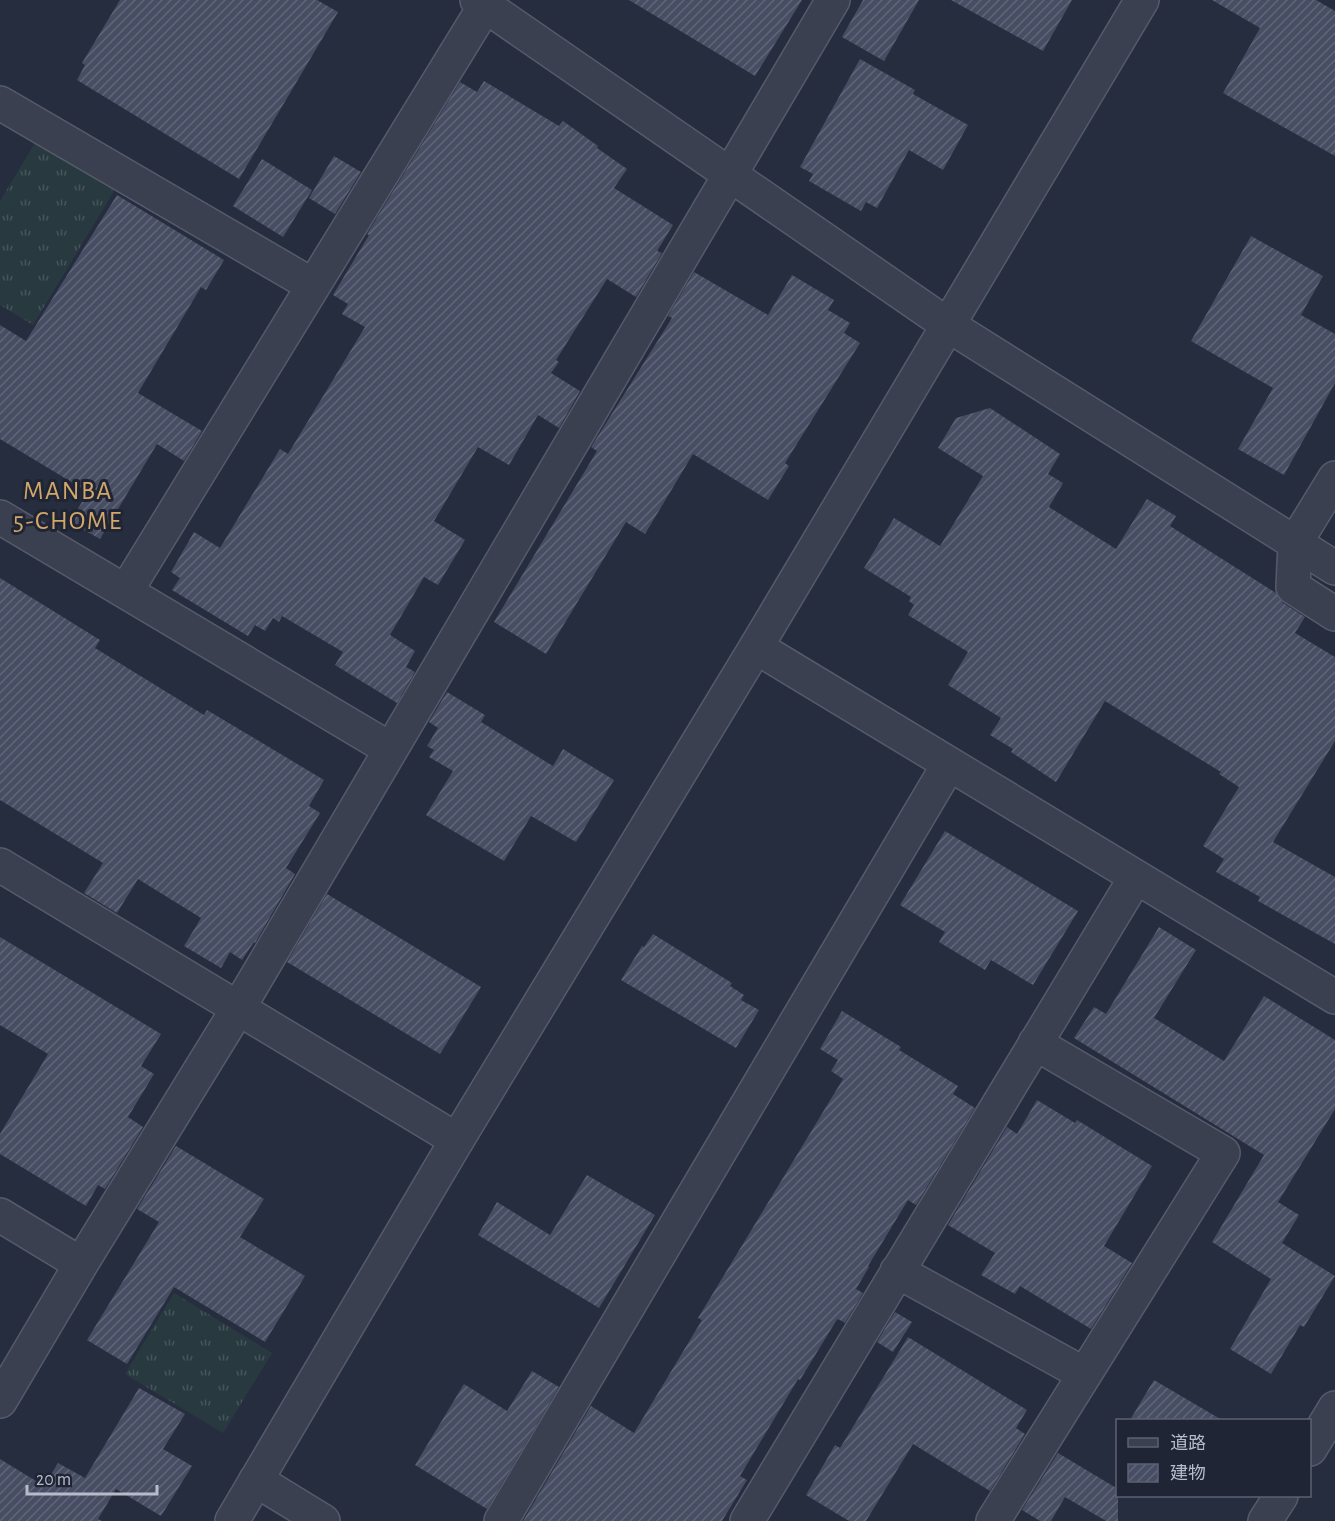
<svg xmlns="http://www.w3.org/2000/svg" width="1335" height="1521" font-family="'Alegreya Sans','Noto Sans JP',sans-serif">
  <defs>
    <pattern id="grass-tufts" width="24" height="20" patternUnits="userSpaceOnUse" patternTransform="scale(1.5)"><rect width="24" height="20" fill="#283a40"/><path d="M3 7l-1-3M5 7V3M7 7l1-3M15 17l-1-3M17 17v-4M19 17l1-3" fill="none" stroke="#45555a"/></pattern>
    <pattern id="building-hatch" width="6" height="6" patternUnits="userSpaceOnUse" patternTransform="scale(1.5)"><rect width="6" height="6" fill="#474e63"/><path d="M-1 1l2-2M0 6l6-6M5 7l2-2" fill="none" stroke="#5f6678"/></pattern>
  </defs>
  <rect width="100%" height="100%" fill="#262d3f"/>
  <path fill="url(#grass-tufts)" d="M35 143 114 191 33 325 0 305V201Z
    M174 1293 272 1353 223 1433 125 1374Z"/>
  <path fill="url(#building-hatch)" d="M120 0H317L338 12 239 179 77 80 85 65 82 63Z
    M629 0H802L755 76Z
    M863 0H919L884 61 842 37Z
    M951 0H1072L1043 51Z
    M1212 0H1316L1335 11V156L1223 93 1260 28Z
    M860 59 915 90 913 94 968 125 943 170 909 150 877 208 866 202 861 211 809 181 813 174 800 167Z
    M484 81 559 126 563 121 598 146 597 148 627 169 614 188 673 225 657 251 662 253 636 297 607 279 556 360 559 362 551 373 580 391 559 428 538 415 509 465 478 447 434 521 465 540 438 585 424 577 390 635 415 651 406 667 415 672 397 703 335 665 343 652 282 616 279 622 273 618 265 631 255 625 248 636 172 590 180 578 171 572 194 532 220 548 280 449 288 454 365 327 342 314 348 304 333 295 369 235 367 234 460 82 477 92Z
    M334 156 361 172 335 214 309 198Z
    M262 159 312 190 283 237 233 206Z
    M117 195 224 260 206 290 201 287 138 393 202 431 184 461 157 444 100 539 70 522 88 492 0 439V325L26 341Z
    M1251 236 1323 276 1301 315 1335 334V383L1284 475 1238 449 1273 388 1191 341Z
    M694 272 768 315 792 275 834 300 828 310 850 323 844 333 860 343 785 463 789 466 768 500 693 454 645 534 626 522 546 654 494 622 597 451 591 447 672 318 668 316Z
    M990 408 1060 454 1048 474 1063 483 1049 507 1116 549 1147 499 1176 516 1170 526 1276 593 1283 603 1305 617 1295 633 1335 657V741L1273 842 1335 877V944L1258 901 1260 897 1216 872 1224 859 1203 846 1239 787 1219 774 1221 772 1105 701 1056 782 1011 752 1013 749 990 735 1001 718 948 685 968 652 908 615 914 605 909 601 911 597 864 568 894 518 940 546 983 476 938 448 956 418Z
    M0 578 100 640 95 648 204 715 207 710 324 780 309 806 320 813 286 868 295 874 255 943 254 942 242 960 230 952 221 968 184 946 201 918 138 879 117 913 84 893 103 863 0 800Z
    M447 692 485 715 481 722 553 766 563 749 614 780 576 842 531 816 504 861 426 815 453 771 429 757 434 750 427 746 438 728 429 722Z
    M945 831 1078 911 1033 985 991 960 985 970 939 942 945 932 900 905Z
    M327 894 481 987 440 1054 287 962Z
    M1159 927 1196 950 1154 1018 1224 1061 1264 996 1335 1040V1109L1278 1202 1299 1215 1282 1243 1335 1276 1304 1327 1300 1325 1271 1374 1230 1349 1271 1279 1212 1242 1264 1155 1074 1038 1094 1007 1106 1014Z
    M653 934 732 983 730 986 744 995 741 1000 759 1010 736 1048 621 980 642 946 644 947Z
    M0 937 161 1034 141 1066 154 1074 128 1117 143 1127 105 1189 98 1185 86 1206 0 1154V1134L48 1054 0 1025Z
    M842 1011 901 1047 899 1050 958 1086 953 1094 975 1108 916 1205 908 1200 868 1266 869 1267 856 1289 863 1293 845 1323 838 1319 836 1321 800 1380 798 1379 740 1476 747 1480 722 1521H523L591 1406 634 1433 702 1320 698 1318 843 1079 831 1071 838 1060 820 1049Z
    M1037 1100 1075 1123 1077 1120 1152 1166 1104 1246 1132 1263 1091 1329 1020 1286 1015 1294 981 1275 995 1253 948 1225 1007 1127 1017 1134Z
    M176 1146 264 1199 240 1237 305 1276 265 1342 174 1287 127 1364 87 1340 159 1222 137 1209Z
    M587 1175 655 1215 599 1308 478 1235 497 1202 550 1235Z
    M895 1312 912 1322 893 1352 877 1342Z
    M908 1337 1027 1410 1016 1428 1025 1434 990 1491 913 1444 866 1521H849L806 1495 835 1445 840 1448Z
    M532 1371 559 1387 487 1509 415 1465 464 1384 507 1411Z
    M1154 1380 1222 1420H1130Z
    M139 1388 185 1414 163 1449 192 1466 161 1516 116 1489 98 1519 102 1521H0V1459L44 1486 58 1463 85 1478Z
    M1058 1453 1118 1489V1521H1106L1065 1497 1051 1521H1040L1022 1510Z"/>
  <g fill="none" stroke-linecap="round" stroke-linejoin="round">
    <g stroke="#555b6a" stroke-width="36">
      <path id="minor" d="M0 103 312 285
        M948 325 1335 568
        M1335 478 1295 543 1293 587 1335 614
        M0 517 390 749
        M126 591 485 6
        M756 647 1335 997
        M0 865 457 1140
        M0 1215 81 1264
        M897 1271 1084 1374
        M0 1401 81 1264 239 1007 833 0
        M1310 1449 1335 1408
        M256 1480 323 1521
        M501 1521 949 764
        M747 1521 1136 877
        M993 1521 1223 1153 1035 1043
        M1265 1521 1281 1496"/>
    </g>
    <g stroke="#555b6a" stroke-width="36">
      <path id="tertiary" d="M477 0 948 325
        M232 1521 457 1140 756 647 1142 0"/>
    </g>
    <use href="#minor" stroke="#3a404f" stroke-width="33"/>
    <use href="#tertiary" stroke="#3a404f" stroke-width="33"/>
  </g>
  <g text-anchor="middle" dominant-baseline="central" stroke-width="6" stroke-linejoin="round" paint-order="stroke">
    <g font-size="26" letter-spacing="1.5" fill="#d2a769" stroke="#1f2534">
      <text x="68" y="491">MANBA<tspan x="68" dy="30">5-CHOME</tspan></text>
    </g>
  </g>
  <rect x="1116" y="1419" width="195" height="78" fill="#1f2534" stroke="#5c6170" stroke-width="1.5"/>
  <rect x="1128" y="1438" width="30" height="9" fill="#3a404f" stroke="#5c6170" stroke-width="1.5"/>
  <text x="1170" y="1449" font-size="18" fill="#b7bbca">道路</text>
  <rect x="1128" y="1464" width="30" height="18" fill="url(#building-hatch)" stroke="#5c6170" stroke-width="1.5"/>
  <text x="1170" y="1479" font-size="18" fill="#b7bbca">建物</text>
  <path d="M27 1485v9h130v-9" fill="none" stroke="#b7bbca" stroke-width="3"/>
  <text x="36" y="1485" font-size="18" fill="#b7bbca" stroke="#1f2534" stroke-width="4.5" paint-order="stroke">20 m</text>
</svg>
